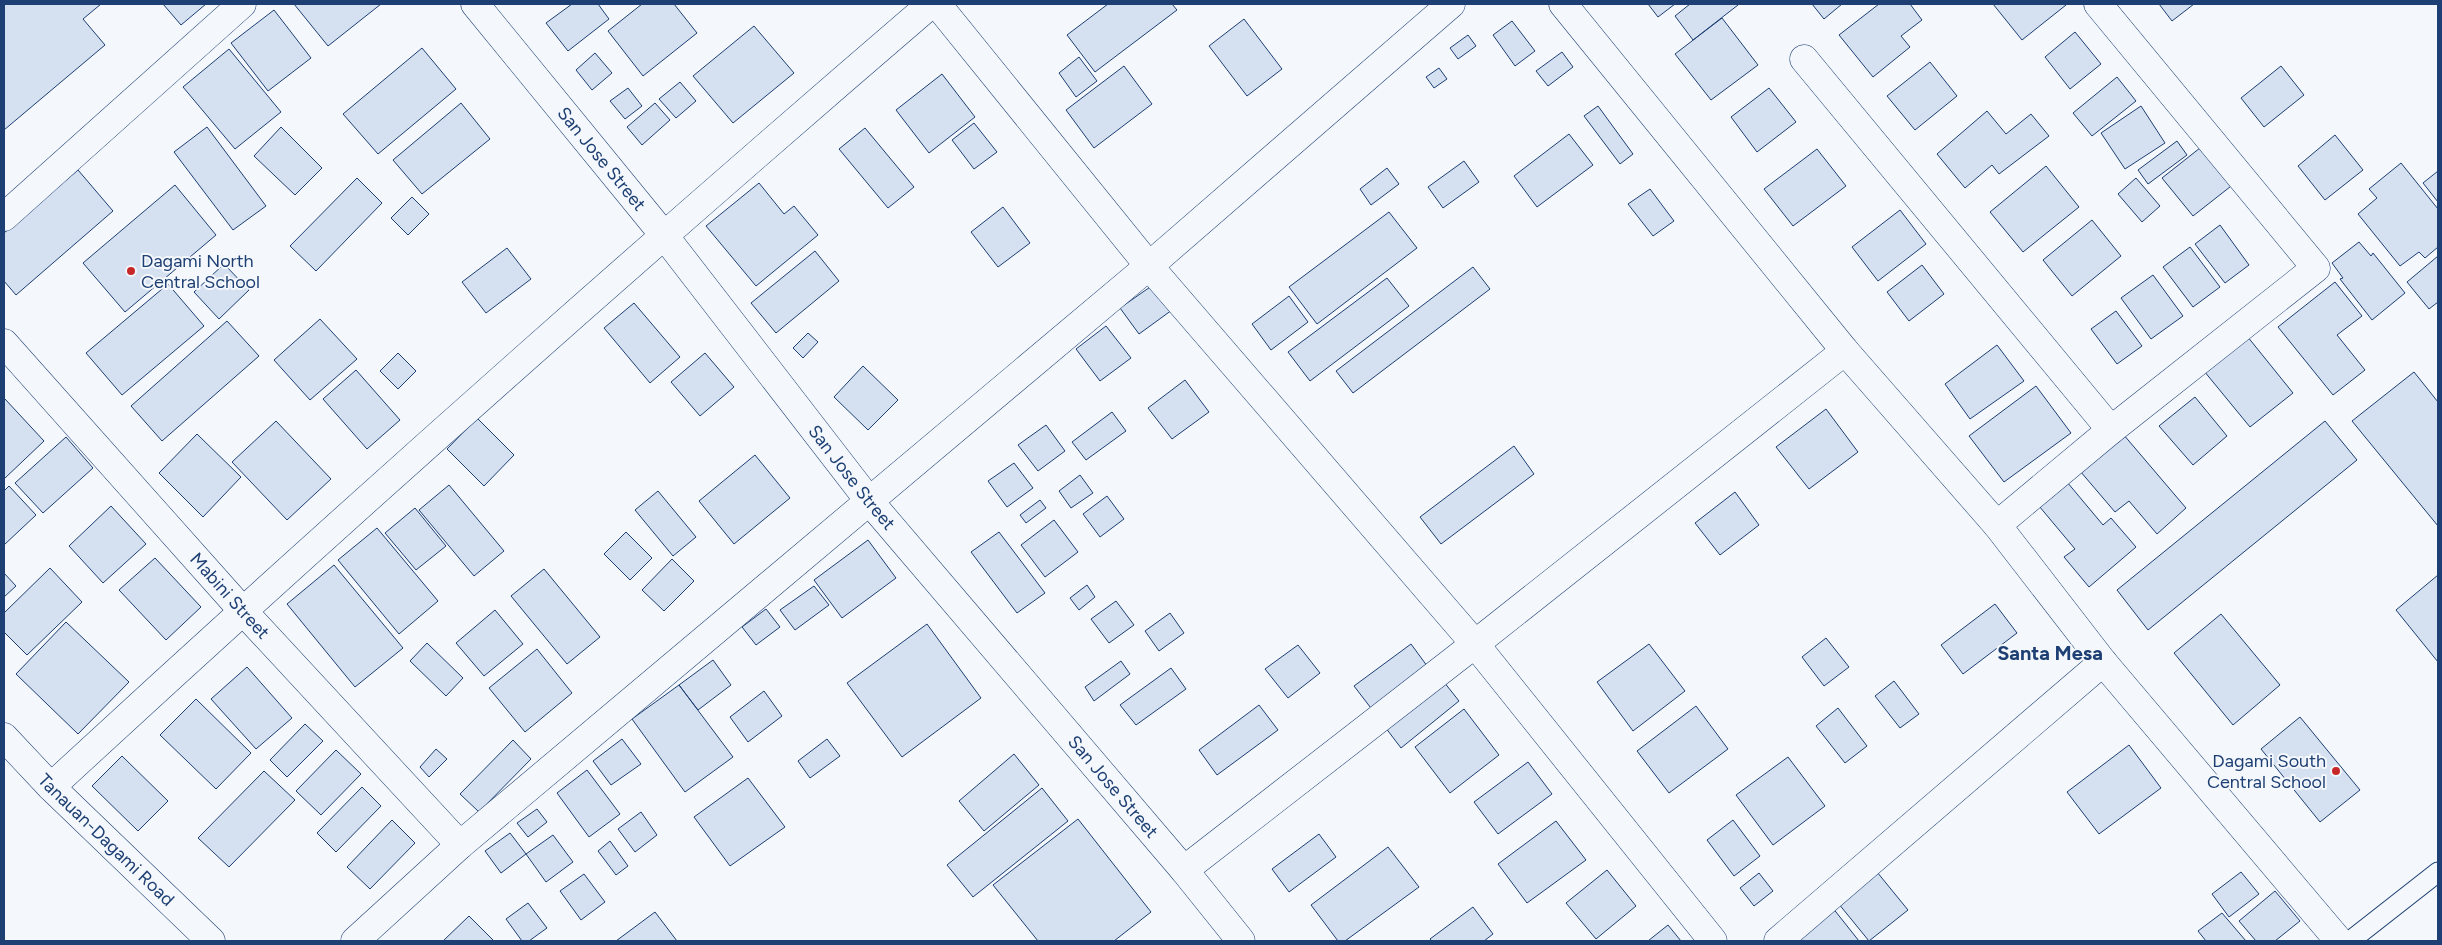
<svg xmlns="http://www.w3.org/2000/svg" width="2442" height="945" font-family="Figtree,sans-serif">
  <rect width="100%" height="100%" fill="#f4f7fb"/>
  <path fill="#d5e0f0" stroke="#1d3f73" d="M4 4H101L83 19 105 45 4 130Z
    M163 4H206L181 25Z
    M294 4H381L328 46Z
    M572 4H598L609 19 568 51 546 23Z
    M642 4H674L697 33 643 76 608 31Z
    M1108 4H1172L1177 10 1095 72 1067 35Z
    M1648 4H1675L1658 17Z
    M1690 4H1737L1738 5 1693 40 1675 16Z
    M1812 4H1842L1824 19Z
    M1879 4H1910L1922 20 1901 36 1910 47 1873 77 1839 35Z
    M1993 4H2064L2066 5 2022 40Z
    M2159 4H2194L2172 21Z
    M274 10 311 58 268 91 231 43Z
    M1722 18 1758 65 1711 100 1675 54Z
    M1244 19 1282 69 1247 96 1209 46Z
    M1512 21 1535 51 1515 66 1493 35Z
    M754 26 794 73 733 123 693 76Z
    M2075 32 2101 64 2070 89 2045 57Z
    M1468 35 1476 46 1458 59 1450 48Z
    M422 48 456 89 378 154 343 114Z
    M229 49 281 112 235 149 183 87Z
    M1562 52 1573 67 1548 86 1536 71Z
    M595 53 612 73 592 90 576 70Z
    M1079 57 1097 81 1076 97 1059 73Z
    M1930 62 1957 96 1915 130 1887 96Z
    M1124 66 1152 104 1094 148 1066 110Z
    M2281 66 2304 95 2264 127 2241 98Z
    M1439 68 1447 79 1434 88 1426 77Z
    M942 74 975 117 929 153 896 110Z
    M2117 77 2136 101 2092 136 2073 113Z
    M680 82 696 101 676 118 659 99Z
    M628 88 642 106 625 119 610 101Z
    M1769 88 1796 122 1757 152 1731 117Z
    M461 103 490 139 422 194 393 160Z
    M655 103 670 120 642 145 627 127Z
    M1598 106 1633 154 1620 164 1584 116Z
    M2141 106 2165 143 2125 169 2101 133Z
    M1987 111 2006 134 2031 114 2049 136 1999 174 1992 165 1965 188 1937 154Z
    M974 123 997 152 974 169 952 140Z
    M207 127 266 206 233 230 174 152Z
    M281 127 322 168 295 195 254 156Z
    M865 128 914 187 888 208 839 149Z
    M1569 134 1593 165 1537 207 1514 176Z
    M2335 135 2363 170 2325 200 2298 166Z
    M2177 141 2187 155 2148 184 2138 170Z
    M2205 144 2235 183 2193 216 2162 178Z
    M1817 149 1846 186 1793 226 1764 189Z
    M1464 161 1479 182 1443 208 1428 187Z
    M2401 163 2438 209V247L2425 258 2419 252 2400 266 2358 214 2377 198 2369 189Z
    M2046 166 2079 207 2023 252 1990 212Z
    M1387 168 1399 184 1371 205 1360 189Z
    M78 170 113 211 16 295 4 281V233Z
    M2438 171V202L2423 183Z
    M357 178 382 203 316 271 290 246Z
    M2136 178 2160 206 2142 222 2118 194Z
    M759 183 784 214 794 206 818 235 756 286 706 226Z
    M175 185 216 235 125 312 83 263Z
    M1650 189 1674 221 1653 236 1628 204Z
    M412 197 429 214 408 235 391 218Z
    M1003 207 1030 243 998 267 971 232Z
    M1900 210 1926 244 1878 281 1852 247Z
    M1389 212 1417 248 1317 324 1289 287Z
    M2092 220 2121 256 2072 296 2043 260Z
    M2220 225 2249 265 2225 283 2195 244Z
    M2359 242 2371 256 2373 253 2405 293 2372 320 2340 279 2343 278 2332 263Z
    M2190 247 2220 287 2193 307 2163 267Z
    M507 248 531 279 486 313 462 282Z
    M815 251 839 281 776 333 751 303Z
    M2438 256V302L2429 309 2407 282Z
    M224 264 249 290 219 319 194 292Z
    M1922 265 1944 294 1909 321 1887 292Z
    M1473 267 1490 289 1353 393 1336 371Z
    M2153 275 2183 316 2151 339 2121 298Z
    M1387 278 1409 306 1310 381 1288 352Z
    M2335 282 2362 316 2337 335 2365 370 2333 395 2278 327Z
    M168 284 204 326 122 395 86 353Z
    M1153 285 1172 310 1139 334 1120 308Z
    M1289 296 1308 322 1271 350 1252 324Z
    M634 303 680 357 650 383 604 328Z
    M2116 311 2142 346 2117 364 2091 329Z
    M320 319 357 359 310 400 274 360Z
    M227 321 259 356 162 441 131 406Z
    M1106 326 1131 358 1100 381 1076 349Z
    M808 333 818 342 803 358 793 348Z
    M2247 336 2293 393 2250 427 2204 371Z
    M1997 345 2024 381 1970 419 1945 384Z
    M398 353 416 371 398 389 380 371Z
    M705 353 734 387 700 416 671 382Z
    M863 366 898 400 868 430 834 397Z
    M356 370 400 420 367 449 323 399Z
    M2414 372 2438 402V526L2352 421Z
    M1185 380 1209 412 1172 439 1148 408Z
    M2036 386 2071 433 2004 482 1969 436Z
    M2195 397 2227 436 2193 465 2159 426Z
    M5 399 44 441 4 479V400Z
    M1826 409 1858 452 1809 489 1776 447Z
    M1112 412 1126 431 1086 460 1072 442Z
    M477 418 514 455 484 486 447 449Z
    M276 421 331 479 287 520 232 462Z
    M2325 421 2357 460 2148 630 2117 590Z
    M1046 425 1065 451 1038 471 1018 445Z
    M197 434 241 477 203 517 159 473Z
    M2123 434 2186 508 2157 534 2129 501 2115 512 2080 471Z
    M66 437 93 468 43 513 15 483Z
    M1514 446 1534 474 1441 544 1420 517Z
    M755 455 790 498 734 544 699 501Z
    M1014 463 1033 488 1007 507 988 481Z
    M1080 475 1093 493 1071 508 1059 491Z
    M2067 482 2103 525 2111 518 2136 547 2089 587 2064 557 2075 549 2039 506Z
    M449 485 504 551 474 576 419 510Z
    M9 486 36 515 4 545V491Z
    M658 491 696 537 673 556 635 510Z
    M1735 492 1759 525 1720 555 1695 523Z
    M1107 496 1124 519 1100 537 1083 514Z
    M1040 500 1046 508 1026 523 1020 515Z
    M111 506 146 544 103 583 69 546Z
    M415 508 446 546 416 570 385 533Z
    M1054 520 1078 552 1045 577 1021 545Z
    M377 528 438 601 399 634 338 560Z
    M626 532 652 558 630 580 604 554Z
    M999 532 1045 593 1017 613 971 552Z
    M868 540 896 578 842 618 814 580Z
    M155 558 201 607 166 640 119 590Z
    M672 559 694 581 664 611 642 590Z
    M334 565 403 648 355 687 287 604Z
    M50 568 82 602 27 655 4 632V613Z
    M544 569 600 637 567 664 511 596Z
    M4 573 16 586 4 597Z
    M2438 575V662L2396 610Z
    M1087 585 1095 597 1079 610 1070 598Z
    M814 586 829 605 795 630 780 610Z
    M1116 601 1134 625 1109 643 1091 619Z
    M1995 604 2017 633 1963 674 1941 645Z
    M766 609 780 627 756 645 742 627Z
    M495 610 523 644 484 676 456 643Z
    M1170 613 1184 633 1159 651 1145 631Z
    M2221 614 2280 685 2233 725 2174 653Z
    M66 622 129 682 78 734 16 674Z
    M927 624 981 698 902 757 847 683Z
    M1826 638 1849 667 1824 686 1802 657Z
    M427 643 463 678 446 696 410 661Z
    M1411 644 1433 674 1377 716 1354 686Z
    M1649 644 1685 691 1633 731 1597 682Z
    M1298 645 1320 673 1288 698 1265 669Z
    M537 649 572 693 525 732 489 688Z
    M713 660 731 685 698 710 679 685Z
    M1121 661 1130 674 1094 701 1085 687Z
    M247 667 292 718 256 749 211 699Z
    M1171 668 1186 689 1136 725 1120 705Z
    M1440 677 1459 701 1401 748 1382 723Z
    M1894 681 1919 714 1900 728 1875 696Z
    M679 685 733 757 685 792 632 719Z
    M764 691 782 716 748 742 730 717Z
    M196 699 251 753 216 789 160 735Z
    M1259 705 1278 730 1217 775 1199 750Z
    M1696 706 1728 749 1669 793 1637 751Z
    M1838 708 1867 746 1845 763 1816 726Z
    M1464 709 1499 755 1450 793 1415 747Z
    M2300 717 2360 790 2320 822 2261 749Z
    M305 724 323 741 287 777 270 760Z
    M622 739 641 764 611 785 593 761Z
    M827 739 840 756 810 778 798 761Z
    M513 740 531 759 479 812 460 794Z
    M2129 745 2161 788 2099 834 2067 792Z
    M436 749 447 759 429 777 420 767Z
    M336 750 361 774 321 815 296 791Z
    M1014 754 1039 785 984 831 959 801Z
    M122 756 168 801 138 831 92 786Z
    M1788 757 1825 806 1773 845 1736 795Z
    M1528 762 1552 794 1498 834 1474 802Z
    M587 770 620 814 589 837 557 793Z
    M264 771 295 800 229 867 198 838Z
    M748 778 785 827 730 866 694 817Z
    M362 787 381 806 336 852 317 833Z
    M1042 788 1068 821 973 897 947 865Z
    M537 809 547 822 528 837 517 823Z
    M641 812 657 835 635 852 618 829Z
    M1078 819 1151 912 1114 941H1038L993 885Z
    M392 820 415 843 370 889 347 867Z
    M1733 820 1760 856 1734 876 1707 840Z
    M1556 821 1586 860 1527 903 1498 864Z
    M510 833 526 854 501 873 485 851Z
    M1319 834 1336 857 1289 892 1272 869Z
    M553 835 573 862 546 882 526 854Z
    M610 841 628 866 616 875 598 851Z
    M1388 847 1419 887 1345 941H1338L1311 905Z
    M1607 870 1636 906 1596 939 1566 903Z
    M1877 872 1908 910 1869 941 1838 903Z
    M2241 872 2259 894 2229 917 2212 894Z
    M1759 873 1773 891 1754 906 1740 888Z
    M584 874 605 902 581 920 560 891Z
    M2275 891 2300 921 2275 941H2256L2239 921Z
    M528 903 547 928 529 941H522L506 919Z
    M1473 907 1493 934 1484 941H1432L1430 939Z
    M1832 907 1859 941H1788Z
    M655 912 677 941H616Z
    M2222 913 2246 941H2206L2198 931Z
    M469 916 494 941H443Z
    M1668 925 1681 941H1648Z"/>
  <g fill="none" stroke-linecap="round" stroke-linejoin="round">
    <g stroke="#1d3f73" stroke-width="21">
      <path id="service" d="M2350 941 2438 872"/>
    </g>
    <g stroke="#1d3f73" stroke-width="29">
      <g id="minor">
        <path d="M937 4 1149 266 1475 644 1713 941"/>
        <path d="M1563 4 1845 351 1997 525 2103 662 2339 941"/>
        <path d="M1804 59 2111 430"/>
        <path d="M4 217 242 4"/>
        <path id="s1" d="M4 343 242 610 460 845"/>
        <path d="M1997 525 2111 430 2316 268 2098 4"/>
        <path d="M51 787C340 520 633 260 931 4"/>
        <path d="M1184 870 1475 644 1845 351"/>
        <path d="M355 941 460 845 1149 266 1451 4"/>
        <path d="M1778 941 2103 662"/>
      </g>
    </g>
    <g stroke="#1d3f73" stroke-width="29">
      <g id="tertiary">
        <path id="s2" d="M475 4 663 234 870 502 1184 870 1241 941"/>
      </g>
    </g>
    <g stroke="#1d3f73" stroke-width="29">
      <g id="primary">
        <path id="s3" d="M4 737 51 787 211 941"/>
      </g>
    </g>
    <use href="#service" stroke="#f4f7fb" stroke-width="19"/>
    <use href="#minor" stroke="#f4f7fb" stroke-width="28"/>
    <use href="#tertiary" stroke="#f4f7fb" stroke-width="28"/>
    <use href="#primary" stroke="#f4f7fb" stroke-width="28"/>
  </g>
  <g fill="#c62828" stroke="#f4f7fb" stroke-width="2">
    <circle cx="131" cy="271" r="5"/>
    <circle cx="2336" cy="771" r="5"/>
  </g>
  <g text-anchor="middle" dominant-baseline="central" stroke-width="4" stroke-linejoin="round" paint-order="stroke">
    <g font-size="18" fill="#1d3f73" stroke="#f4f7fb">
      <text stroke="none"><textPath href="#s2" startOffset="200">San Jose Street</textPath></text>
      <text stroke="none"><textPath href="#s2" startOffset="605">San Jose Street</textPath></text>
      <text stroke="none"><textPath href="#s1" startOffset="339">Mabini Street</textPath></text>
      <text stroke="none"><textPath href="#s2" startOffset="1010">San Jose Street</textPath></text>
      <text stroke="none"><textPath href="#s3" startOffset="145">Tanauan-Dagami Road</textPath></text>
    </g>
    <g font-size="18" fill="#1d3f73" stroke="#f4f7fb" text-anchor="start">
      <text x="141" y="261">Dagami North<tspan x="141" dy="21">Central School</tspan></text>
      <text x="2326" y="761" text-anchor="end">Dagami South<tspan x="2326" dy="21">Central School</tspan></text>
    </g>
    <g font-size="20" font-weight="bold" fill="#1d3f73" stroke="#f4f7fb">
      <text x="2050" y="653">Santa Mesa</text>
    </g>
  </g>
  <rect width="2442" height="945" fill="none" stroke="#1d3f73" stroke-width="10"/>
</svg>
